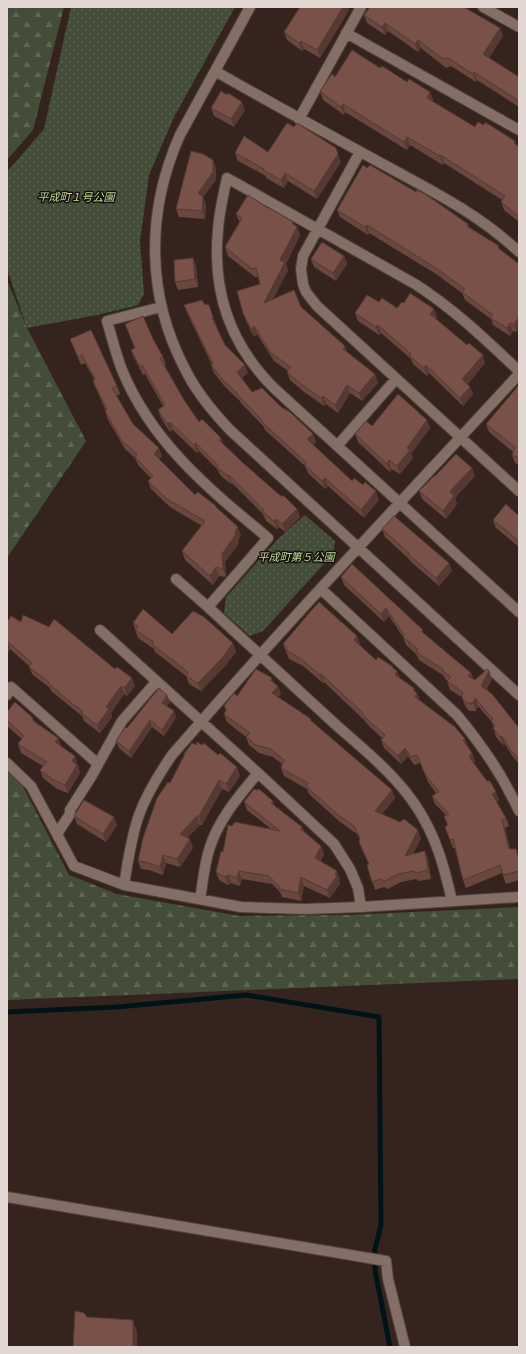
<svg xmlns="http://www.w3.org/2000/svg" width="526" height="1354" font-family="Lora,'Noto Sans JP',serif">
  <defs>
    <pattern id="forest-firs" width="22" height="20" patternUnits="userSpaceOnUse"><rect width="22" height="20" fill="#434d38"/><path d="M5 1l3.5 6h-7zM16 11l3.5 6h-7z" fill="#5e6654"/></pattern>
    <pattern id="park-dots" width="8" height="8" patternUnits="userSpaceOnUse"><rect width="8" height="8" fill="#434d38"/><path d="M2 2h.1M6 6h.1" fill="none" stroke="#5e6654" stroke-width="1.8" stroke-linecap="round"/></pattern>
  </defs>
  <rect width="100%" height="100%" fill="#35241d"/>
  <path fill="url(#forest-firs)" d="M7 7H64L33 130 7 160Z
    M7 280 27 328 86 441 7 558Z
    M7 756 69 875 117 894 239 916 348 915 519 907V979L7 1000Z"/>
  <path fill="url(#park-dots)" d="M71 7H235L174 117 149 175 140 241 144 294 138 305 97 315 27 328 7 269V172L44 129Z
    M305 515 335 541 333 554 263 631 250 636 224 613 226 597 279 538Z"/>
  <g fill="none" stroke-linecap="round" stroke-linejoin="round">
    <path stroke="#001418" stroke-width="5" d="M7 1012 117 1007 246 995 379 1017 381 1225 375 1249V1270L390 1347"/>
    <g stroke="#50423c" stroke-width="12">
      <path id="minor" d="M250 7 180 135C146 211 146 295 185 369 196 392 213 412 230 430L519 695
        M483 7 519 27
        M346 33 519 130
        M215 71C269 102 324 132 379 162 428 189 478 213 519 252
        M299 119 361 7
        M360 152 303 256 301 269 303 284 306 292 317 306 519 491
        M161 307 107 321C112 338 116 354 122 370 152 443 209 489 268 538L208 607C250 646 293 685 335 724 363 749 395 774 416 806 436 836 444 866 452 901
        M519 371C485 339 454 309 415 284L227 178C223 196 219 213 218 230 212 292 230 345 275 389L519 612
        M337 446 396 379
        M176 579 208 607
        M321 589 457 715C483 747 502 774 519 811
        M100 630 258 773 334 844 350 869 358 888 361 907
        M7 695 11 687 98 764
        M7 763 31 786 74 866 124 885 241 907 305 909 361 907 519 897
        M57 834 70 814V810L91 777 122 721 156 682
        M124 885C128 862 131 837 139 815 147 793 159 774 172 755 284 625 403 500 519 374
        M200 899C203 882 204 866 209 850 218 820 238 797 258 773
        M7 1197 386 1261 388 1279 405 1347"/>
    </g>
    <use href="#minor" stroke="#846f67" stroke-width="10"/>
  </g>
  <path fill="#69463e" d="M349 10 320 58 304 49 302 51 287 40 284 32Z
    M364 15 500 28 503 36 489 58 519 77V107L477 80 476 82 451 66 446 68 421 48 418 52 388 31 385 35 367 23Z
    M380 68 407 82 430 92 433 100 432 102 475 127 515 141 516 145 519 147V222L504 210 501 202 502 200 444 163 443 165 410 145 407 150 345 112 344 115 323 100 320 91 335 77Z
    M211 108 245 110 234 127 214 116Z
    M268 152 341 162 317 199 288 181 284 188 266 178V176L238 161 235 153Z
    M216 168V180L203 197 206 205 205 219 179 217 176 209Z
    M367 168 468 224 469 227 500 249 519 264V329L516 332 513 331 510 336 493 325 491 319 465 300 462 293 436 274 369 233 368 235 340 217 337 210Z
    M236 214 295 226 297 227 300 235 286 264 288 270 273 299 301 307 348 353 375 374 378 383 362 401 350 393 338 413 326 404 324 406 304 392 290 380 287 372 288 371 274 361 257 334 254 337 246 321 243 313 260 284 258 277H255L228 256 225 247 240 223Z
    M344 256 347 264 336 281 314 267 311 259Z
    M193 258 196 266 198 287 178 290 175 282Z
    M379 302 397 308 404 303 437 317 436 319 485 363 468 384 470 387 473 394 463 406 429 373 427 376 413 364 411 359 381 333 379 335 358 321 355 313Z
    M204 304 213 317 216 325 225 345 248 373 241 378 252 392 281 407 313 434 316 442 313 445 352 481 379 500 364 518 328 486 325 489 308 473 305 466 265 430 264 427 241 403 239 400 225 387 214 373 211 365H212L187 313 184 305Z
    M125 324 153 339 163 357 166 365 164 366 184 400 199 422 221 438 223 444 242 462 276 492 297 509 300 517 285 532 279 527 277 529 266 521 263 514 232 483 231 484 220 475 218 470 199 451 197 453 173 430 170 432 161 418 158 410 163 406 145 374 143 375 134 358 131 350 135 348Z
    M70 339 117 386 120 394 116 396 133 424 162 456 159 459 195 495 217 509 241 535 238 540 239 543 225 562 226 577 219 576 213 585 185 560 182 551 202 526 170 507 151 489 148 481 151 478 138 465 135 458 125 449 108 420 105 411H106L96 389 93 381 94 379 85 363 81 365Z
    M519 385V465L515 463 512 455 513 452 489 432 486 424Z
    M372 426 430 428 411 454 413 458 400 474 391 469 390 472 358 442 355 434Z
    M472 468 475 476 455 498 457 504 446 519 422 499 419 491 435 476Z
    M519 516V547L496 528 493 520Z
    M382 529 449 563 452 571 439 586 411 562 409 559 385 537Z
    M341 577 425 634 471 673 473 679 475 680 492 679 487 689 519 728V764L513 757 505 744 503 745 496 737 492 722 478 706 476 711H469L465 706 462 697 450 690 447 681H448L445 679 444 676 419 660 416 654 406 645 403 637 389 616 384 622 344 585Z
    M7 622H21L135 686 127 696 124 694 111 713 112 717 100 733 84 721 82 716 77 712 51 691 50 688 32 674 29 666 10 649 7 654Z
    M133 623 172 634 233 643 236 652 225 666 201 691 189 684 186 676 155 652 154 649 138 638Z
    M357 636 360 644 359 645 376 660 392 666 399 677 414 688 415 692 417 693 420 700 465 739 468 747 472 753 475 761 474 763 499 800 496 802 506 818 509 826 505 828 510 849H516L519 857V880L506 884 502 873 466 888 463 880 455 848H453L445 827 447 825 444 816 446 815 435 804 432 796 436 793 428 782 420 763 414 765 408 756 401 764 384 748 381 740 382 738 370 727 363 719 324 682 323 683 303 666 289 659 283 644Z
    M274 683 281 694 278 697 312 721 395 798 382 814 421 838 413 854 428 859 431 879 419 881 416 879 401 882 388 889 384 887 375 890 367 865 369 864 362 850 359 842 360 840 357 834 340 822 309 794 307 789 284 776 281 768 282 764 273 757 259 753 249 745 246 737 227 722 224 714 226 711 224 706Z
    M167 695 170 702 166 706 174 711 176 718 164 736 152 727 131 758 119 748 116 741 127 728Z
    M7 712 33 718 35 722 58 738 61 746 78 765 80 773 68 793 57 789 43 778 40 770 43 766 21 753 18 744 22 739 7 726Z
    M184 754 218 755 237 767 240 776 229 792 222 789 202 825H200L187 838 193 848 180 867 166 863 163 875 149 870 141 869 138 861 170 783 184 755Z
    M244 802 276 807 302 827 304 831 321 846 324 854 320 862 340 879 339 881 340 884 330 898 304 886 301 901 282 897 280 892 272 884 242 879 240 886 231 883 228 885 219 880 216 872 223 852 271 829 247 810Z
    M74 816 117 825 106 842 77 824Z"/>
  <path fill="#553932" d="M343 7H348L349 10 320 58 317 50Z
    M385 23 388 31 385 35 382 27Z
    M500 28 503 36 486 62 483 54Z
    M418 40 421 48 418 52 415 44Z
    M301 41 304 49 302 51 299 43Z
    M474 72 477 80 476 82 473 74Z
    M430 92 433 100 430 106 427 98Z
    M242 102 245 110 234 127 231 119Z
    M343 104 345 112 344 115 341 107Z
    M407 137 410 145 407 150 404 142Z
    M338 154 341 162 317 199 314 191Z
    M441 155 444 163 443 165 440 156Z
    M213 160 216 168V180L203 197 206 205 205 219 202 211 198 193Z
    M285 173 288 181 284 188 281 180Z
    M293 222 296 229 297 227 300 235 286 264 288 270 267 311 264 303 280 260 292 223Z
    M367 225 369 233 368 235 365 227Z
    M344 256 347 264 336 281 333 273Z
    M193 258 196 266 198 287 195 279Z
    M434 309 437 317 433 322 430 314Z
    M213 317 216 325 215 326 212 318Z
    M519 317V329L516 332 514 324Z
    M510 323 513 331 510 336 507 328Z
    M378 325 381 333 379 335 376 327Z
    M254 326 257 334 254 337 251 329Z
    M345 346 348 354 343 349Z
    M483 355 485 363 465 387 462 379Z
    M245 365 248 373 240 380 237 372Z
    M426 365 429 373 427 376 424 368Z
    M375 374 378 383 362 401 359 393Z
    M347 385 350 393 338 413 335 405Z
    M470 387 473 394 463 406 460 398Z
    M323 396 326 404 324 406 321 398Z
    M427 420 430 428 411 454 413 458 400 474 397 466 407 448Z
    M170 422 173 430 170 432 167 424Z
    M313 434 316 442 310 448 307 439Z
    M221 438 224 446 219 440Z
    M196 443 199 451 197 453 194 445Z
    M159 448 162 456 157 462 154 454Z
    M389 460 391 469 390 472 387 464Z
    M472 468 475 476 455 498 457 504 446 519 443 511 450 491Z
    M229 475 232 483 231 484 228 476Z
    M325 478 328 486 325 489 322 481Z
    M376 491 379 500 364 518 361 510Z
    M297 509 300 517 285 532 282 524Z
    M276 519 279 527 277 529 274 521Z
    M238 527 241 535 238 540 239 543 225 562 226 577 223 569 222 554Z
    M449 563 452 571 439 586 436 578Z
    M216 567 219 576 213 585 210 576Z
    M386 608 389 616 384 622 381 614Z
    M357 636 360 644 357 648 354 640Z
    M7 641 10 649 7 654Z
    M233 643 236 652 225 666 201 691 198 683Z
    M392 666 395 674 397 671 400 679 398 683 392 667Z
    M489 671 492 679 484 694 481 686Z
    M471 673 474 681 468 676Z
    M321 674 324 682 323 683 320 675Z
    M132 678 135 686 127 696 124 688Z
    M272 678 275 686 270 680Z
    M121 686 124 694 111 713 112 717 100 733 97 725 106 707Z
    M278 686 281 694 275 701 272 693Z
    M414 688 416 695 417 693 420 701 418 705 414 691Z
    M167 695 170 702 164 710 162 703Z
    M475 698 478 706 476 711 473 703Z
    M174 711 176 718 164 736 162 730Z
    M150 720 152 727 131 758 129 751Z
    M502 736 505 744 503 745 500 737Z
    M58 738 61 747 55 742Z
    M465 739 468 747 463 740Z
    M405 748 408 756 401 764 398 756Z
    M472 753 475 761 472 765 469 757Z
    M75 756 80 773 68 793 65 785 72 761Z
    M237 767 240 776 229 792 226 784Z
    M219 780 222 789 202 825 199 816Z
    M392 790 395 798 378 819 375 811Z
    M496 792 499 800 494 803 492 794Z
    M273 801 276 809 271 803Z
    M197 816 200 825 183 842 180 834Z
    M114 817 117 825 106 842 103 834Z
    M502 820 505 828 512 857 509 849Z
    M418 830 421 838 408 864 405 856Z
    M190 839 193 848 180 867 177 859Z
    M321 846 324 854 318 866 315 858Z
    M425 851 428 859 431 879 428 870Z
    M163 855 166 863 163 875 160 867Z
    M239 871 242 879 240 886 237 878Z
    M337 871 340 879 339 881 340 884 330 898 327 890Z
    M228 875 231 883 228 885 225 877Z
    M301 877 304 886 301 901 298 893Z
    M133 1320 137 1331V1347H133Z"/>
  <path fill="#7a5148" stroke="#553932" d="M300 7H343L317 50 301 41 299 43 284 32Z
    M370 7H464L500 28 483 54 519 77V101L474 72 473 74 448 58 443 59 418 40 415 44 385 23 382 27 364 15Z
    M352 50 380 68 382 66 407 82 409 79 430 92 427 98 475 127 478 122 484 125 485 122 515 141 514 143 519 147V216L501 202 505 196 441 155 440 156 407 137 404 142 343 104 341 107 320 91 332 74 335 77Z
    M221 91 227 95 228 93 242 102 231 119 211 108Z
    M287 123 294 127 297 123 336 148 338 154 314 191 285 173 281 180 263 170 264 169 235 153 244 136 268 152Z
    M191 151 203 154 213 160V172L198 193 203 197 202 211 176 209Z
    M363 165 367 168 370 165 416 192 417 190 425 194 468 224 467 226 499 246 498 248 519 264V317L514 324 510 323 507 328 490 318 493 315 462 292 465 289 433 266 367 225 365 227 337 210Z
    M248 195 268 208V207L293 222 292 223 297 227 280 260 285 262 264 303 294 290 301 307 345 346 343 349 375 374 359 393 347 385 335 405 323 396 321 398 301 384 287 372 291 367 271 353 254 326 251 329 243 313 237 291 260 284 256 268 252 269 225 247 242 218 236 214Z
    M322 242 344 256 333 273 311 259Z
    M193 258 195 279 175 282 174 260Z
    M410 293 434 309 430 314 467 345 469 343 483 355 462 379 470 387 460 398 426 365 424 368 410 356 411 354 378 325 376 327 355 313 367 295 379 302 382 298 397 308 402 302 404 303Z
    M202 300 204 304 209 305 213 317 212 318 225 345 245 365 237 372 252 392 262 388 281 407 290 412 313 434 307 439 352 481 354 478 363 485 365 482 376 491 361 510 325 478 322 481 305 465 307 463 262 422 263 421 238 395V394L222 379 211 365 213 364 184 305Z
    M143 316 153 339 163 357 160 358 184 400 199 422 202 419 221 438 219 440 242 462 276 492 281 496H284L297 509 282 524 276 519 274 521 263 512 264 510 229 475 228 476 217 467 218 465 196 443 194 445 170 422 167 424 158 410 165 405 142 365 140 367 131 350 135 348 125 324Z
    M91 330 117 386 112 388 133 424 159 448 154 454 195 495 198 492 216 506V507L238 527 235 532 236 534 222 554 223 569 216 567 210 576 182 551 205 521 167 499 148 481 153 476 135 457 137 454 122 441 105 411 107 410 93 381 95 378 82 355 78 357 70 339Z
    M519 385V458L512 455 515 447 486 424Z
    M398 394 427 420 407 448 410 450 397 466 389 460 387 464 355 434 366 421 372 426Z
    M456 454 472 468 450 491 454 496 443 511 419 491 434 476H435Z
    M506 504 519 516V541L493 520Z
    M394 516 449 563 436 578 408 554 409 553 382 529Z
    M352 564 423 630 422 632 471 673 468 676 475 680 487 669 489 671 481 686 492 694 519 728V759L510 749 502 736 500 737 493 728 495 726 491 721 493 719 475 698 473 703H466L462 698 463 692 447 681 451 677 442 670 443 669 416 652 418 649 403 637 404 635 386 608 381 614 341 577Z
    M319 602 357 636 354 640 376 660 378 657 392 666V667L397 671 395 675 414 688V691L417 693 415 697 455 727 465 739 463 740 472 753 469 757 487 781H490L496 792 492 794 506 818 502 820 509 849H516L519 860V871L503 875 500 865 463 880 453 839 450 840 445 827 448 825 444 816 449 814 432 796 439 792 425 774 417 755 411 757 405 748 398 756 381 740 385 735 367 719 360 710 321 674 320 675 300 658 286 650 287 647 283 644 310 612Z
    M143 609 172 634 193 611 204 617 233 643 222 658 198 683 186 676 188 672 152 644 154 642 135 630 138 626 133 623Z
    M23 615 49 627 54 619 115 669 117 667 132 678 124 688 121 686 106 707 109 709 97 725 81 713 83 711 74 705 48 683 49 682 29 667 32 663 7 641V642V622L11 616 21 622Z
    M256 669 272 678 270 680 278 686 272 693 311 719 310 720 392 790 375 811 400 822 404 819 418 830 405 856 425 851 428 870 416 873 413 871 398 874 385 881 381 879 372 882 367 865 369 864 359 842 360 838 354 826 337 814 306 786 308 783 281 768 284 760 271 749 256 745 246 737 250 733 224 714 227 709 224 706 234 693 237 696Z
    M159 688 167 695 162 703 174 711 162 730 150 720 129 751 116 741 125 727 127 728Z
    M15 702 33 718 32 720 58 738 55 742 75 756 72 761 77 765 65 785 54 780 40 770 47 762 18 744 24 736 7 720V712Z
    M197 742 202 745 204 743 218 755 220 753 237 767 226 784 219 780 199 816H197L180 834 190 839 177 859 163 855 160 867 146 862 138 861 143 838 157 798 168 782 170 783 185 754H184L192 743 196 745Z
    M254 789 257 790 259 789 273 801 271 803 302 827 300 829 321 846 315 858 337 871 335 874 337 876 327 890 301 877 298 893 279 889V886L269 876 239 871 237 878 228 875 225 877 216 872 221 851 223 852 228 825 232 826 235 822 280 831 244 802Z
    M84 800 114 817 103 834 74 816Z
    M75 1311 84 1313 87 1317 133 1320V1347H73Z"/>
  <g text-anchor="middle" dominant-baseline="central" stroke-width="3" stroke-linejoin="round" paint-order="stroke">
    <g font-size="11" font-style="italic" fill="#bddb9e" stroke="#170f0c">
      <text x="76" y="197">平成町１号公園</text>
      <text x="296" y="557">平成町第５公園</text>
    </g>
  </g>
  <rect width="526" height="1354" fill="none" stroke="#e3d7d3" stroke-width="16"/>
</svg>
